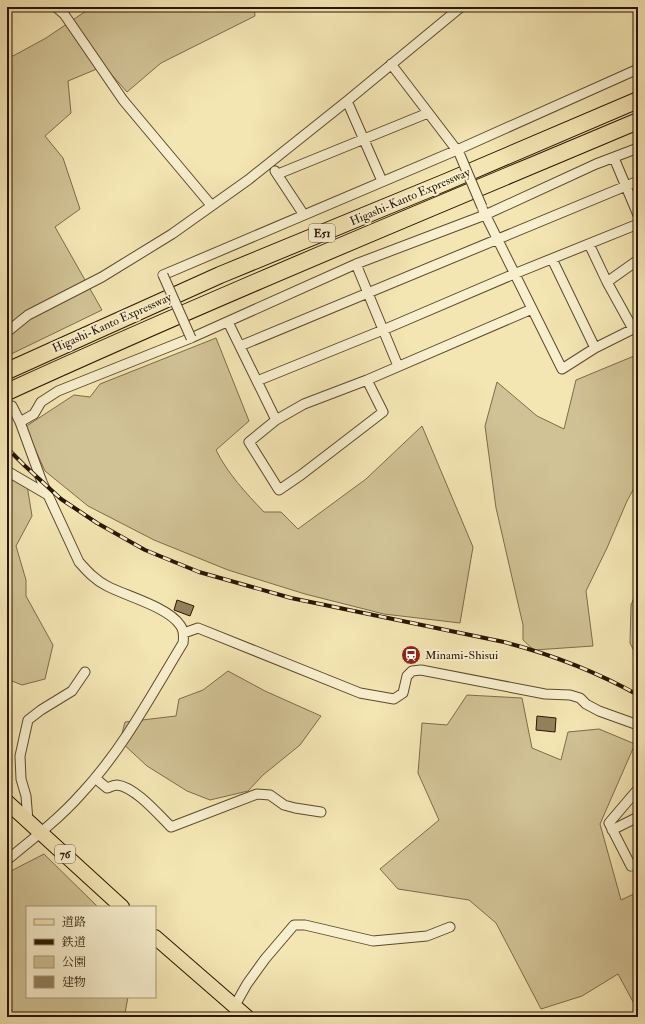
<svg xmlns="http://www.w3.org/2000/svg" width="645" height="1024" font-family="'IM FELL Double Pica','Noto Serif JP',serif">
  <rect width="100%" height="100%" fill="#f4e6b3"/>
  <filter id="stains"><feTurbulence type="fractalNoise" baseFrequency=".005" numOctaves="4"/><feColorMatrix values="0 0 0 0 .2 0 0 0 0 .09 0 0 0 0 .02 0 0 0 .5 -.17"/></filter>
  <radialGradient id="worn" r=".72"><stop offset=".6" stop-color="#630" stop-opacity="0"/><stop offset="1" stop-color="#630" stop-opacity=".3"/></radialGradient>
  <path fill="#d1c295" stroke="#7d6c4a" d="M92 7H254L255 16 161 63 127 92 104 66 68 81 71 113 45 136 63 158 80 209 55 227 102 310 7 356V172L10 170 7 163V53L13 56 46 38Z
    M216 338 249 421 216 450C228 474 245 492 264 512H281L298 529 366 479 422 426 473 547 460 623 384 614 305 594 228 570 154 540 88 506 45 471 25 427 74 395 90 397 100 384Z
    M638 344V481L627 501 607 548 586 591 593 646 534 650 523 640V625L496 508 485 426 497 382 537 416 564 429 576 380 634 356Z
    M7 463 27 485 32 516 16 546 26 580V596L53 645 45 679 22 685 7 679Z
    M638 588V659L630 643 631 605Z
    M228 671 265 691 321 716 300 745 263 775 248 791 210 800 187 791 147 766 120 741 125 722 176 716 179 699 203 690Z
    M467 695 522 698 532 748 561 760 568 732 599 729 635 744 600 824 621 900 638 892V1011L618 974 582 996 541 1009 496 923 469 900 398 889 380 869 439 820 418 773 422 723 447 725Z
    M44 854 98 907H27V997H128L125 1013 148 1017H7V873Z"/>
  <path fill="#93825d" stroke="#291500" d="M177 600 194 606 190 616 174 610Z
    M407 650 419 653 418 660 405 657Z
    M537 716 556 718 555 732 536 730Z"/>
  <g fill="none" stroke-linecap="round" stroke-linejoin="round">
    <g stroke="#5c492d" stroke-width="11">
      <path id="minor" d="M56 7 64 14 123 100 211 205
        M391 64 459 153
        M347 101 382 181
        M614 158 638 215
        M275 171 304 215
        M278 174 428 113
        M483 210 562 369 595 348 633 329 607 282 589 244
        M552 259 595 348
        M356 264 398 366
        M163 275 457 150 638 69
        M607 282 638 260
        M228 322 276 420
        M7 332 28 315 102 277 172 234 248 180 347 101 461 7
        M240 346 638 181
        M367 380 383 412 301 475 279 490 249 442 276 420 304 404 367 380 532 309
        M257 381 383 330 514 274 638 224
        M20 422 34 414 41 402 58 391 191 338 356 264 485 215 596 164 638 148
        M7 471 48 495
        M184 633 198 628 360 693 394 699 403 693 407 676 412 671 421 670 545 694 570 695 580 698 586 704 599 711 638 725
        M95 778 107 788C110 787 114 785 117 785 135 787 158 814 171 827L257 794 270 795 284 805 295 808 321 812
        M638 789 609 823 631 866 638 863
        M28 821 26 796 21 779 20 756 28 720 41 710 72 691 85 672
        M612 830 638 817
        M7 860C33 839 60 818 82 793 123 749 152 694 183 643 184 636 184 630 180 625 168 607 126 596 107 586 95 580 87 571 79 562L42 482 20 422 12 406
        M234 1007 247 984 265 959 294 925H305L373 941 427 936 450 927"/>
    </g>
    <g stroke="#291500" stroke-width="16">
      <path id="primary" d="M7 802 122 907
        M155 937 247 1017"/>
    </g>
    <g stroke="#291500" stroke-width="18">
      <path id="motorway" d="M7 371 220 275 446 182 638 100
        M7 392C215 297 427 210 638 121"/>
    </g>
    <use href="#minor" stroke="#f8efce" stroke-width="9"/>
    <use href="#primary" stroke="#f4e6b3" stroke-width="14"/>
    <use href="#motorway" stroke="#f4e6b3" stroke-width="16"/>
    <g stroke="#291500" stroke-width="4">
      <path id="rail" d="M7 448 25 466 61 499 97 523 145 550 199 572 291 598 504 642C550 654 597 672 638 695"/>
    </g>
    <use href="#rail" stroke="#f8efce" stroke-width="2.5" stroke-dasharray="8" stroke-linecap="butt"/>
    <g stroke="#5c492d" stroke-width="11" stroke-linecap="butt">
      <path id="minor-bridge" d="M460 155 482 207
        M163 275 191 338"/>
    </g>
    <use href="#minor-bridge" stroke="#f8efce" stroke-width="9"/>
  </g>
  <defs>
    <g id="station-disc" transform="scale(1)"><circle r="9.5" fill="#8f2418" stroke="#f8efce"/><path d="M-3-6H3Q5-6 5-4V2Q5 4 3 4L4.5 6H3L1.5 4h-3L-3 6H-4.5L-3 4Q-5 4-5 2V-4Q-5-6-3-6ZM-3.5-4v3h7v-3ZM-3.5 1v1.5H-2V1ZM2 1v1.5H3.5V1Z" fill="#fff"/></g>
  </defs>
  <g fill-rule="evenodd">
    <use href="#station-disc" x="411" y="655"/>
  </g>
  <g text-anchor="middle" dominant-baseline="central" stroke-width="4" stroke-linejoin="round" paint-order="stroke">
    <g fill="#f8efce" stroke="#67563e" stroke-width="1">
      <rect x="309" y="224" width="26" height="18" rx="3"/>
      <rect x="55" y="845" width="20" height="18" rx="3"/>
    </g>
    <g font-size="11" font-weight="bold" fill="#291500">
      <text x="322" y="233">E51</text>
      <text x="65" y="854">76</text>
    </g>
    <g font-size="12" fill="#291500" stroke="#f8efce">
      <text transform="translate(410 197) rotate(-23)">Higashi-Kanto Expressway</text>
      <text transform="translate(112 323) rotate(-24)">Higashi-Kanto Expressway</text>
    </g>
    <g font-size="12" fill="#291500" stroke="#f8efce" text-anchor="start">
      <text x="425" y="655">Minami-Shisui</text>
    </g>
  </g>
  <rect width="645" height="1024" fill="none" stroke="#f4e6b3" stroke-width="24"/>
  <rect x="8" y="8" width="629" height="1008" fill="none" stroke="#291500" stroke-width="2"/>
  <rect x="12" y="12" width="621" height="1000" fill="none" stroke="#291500"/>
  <rect x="26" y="906" width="130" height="92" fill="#f8efce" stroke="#a5987c"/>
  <rect x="34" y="919" width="20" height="6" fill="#f4e6b3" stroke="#a5987c"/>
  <text x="62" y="926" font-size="12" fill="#291500">道路</text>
  <rect x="34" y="939" width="20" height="6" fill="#291500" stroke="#a5987c"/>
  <text x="62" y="946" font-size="12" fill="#291500">鉄道</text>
  <rect x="34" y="956" width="20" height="12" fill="#d1c295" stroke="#a5987c"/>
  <text x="62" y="966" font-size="12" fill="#291500">公園</text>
  <rect x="34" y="976" width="20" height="12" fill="#93825d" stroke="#a5987c"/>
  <text x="62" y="986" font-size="12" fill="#291500">建物</text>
  <rect width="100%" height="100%" filter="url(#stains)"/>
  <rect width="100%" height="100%" fill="url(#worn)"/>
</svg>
